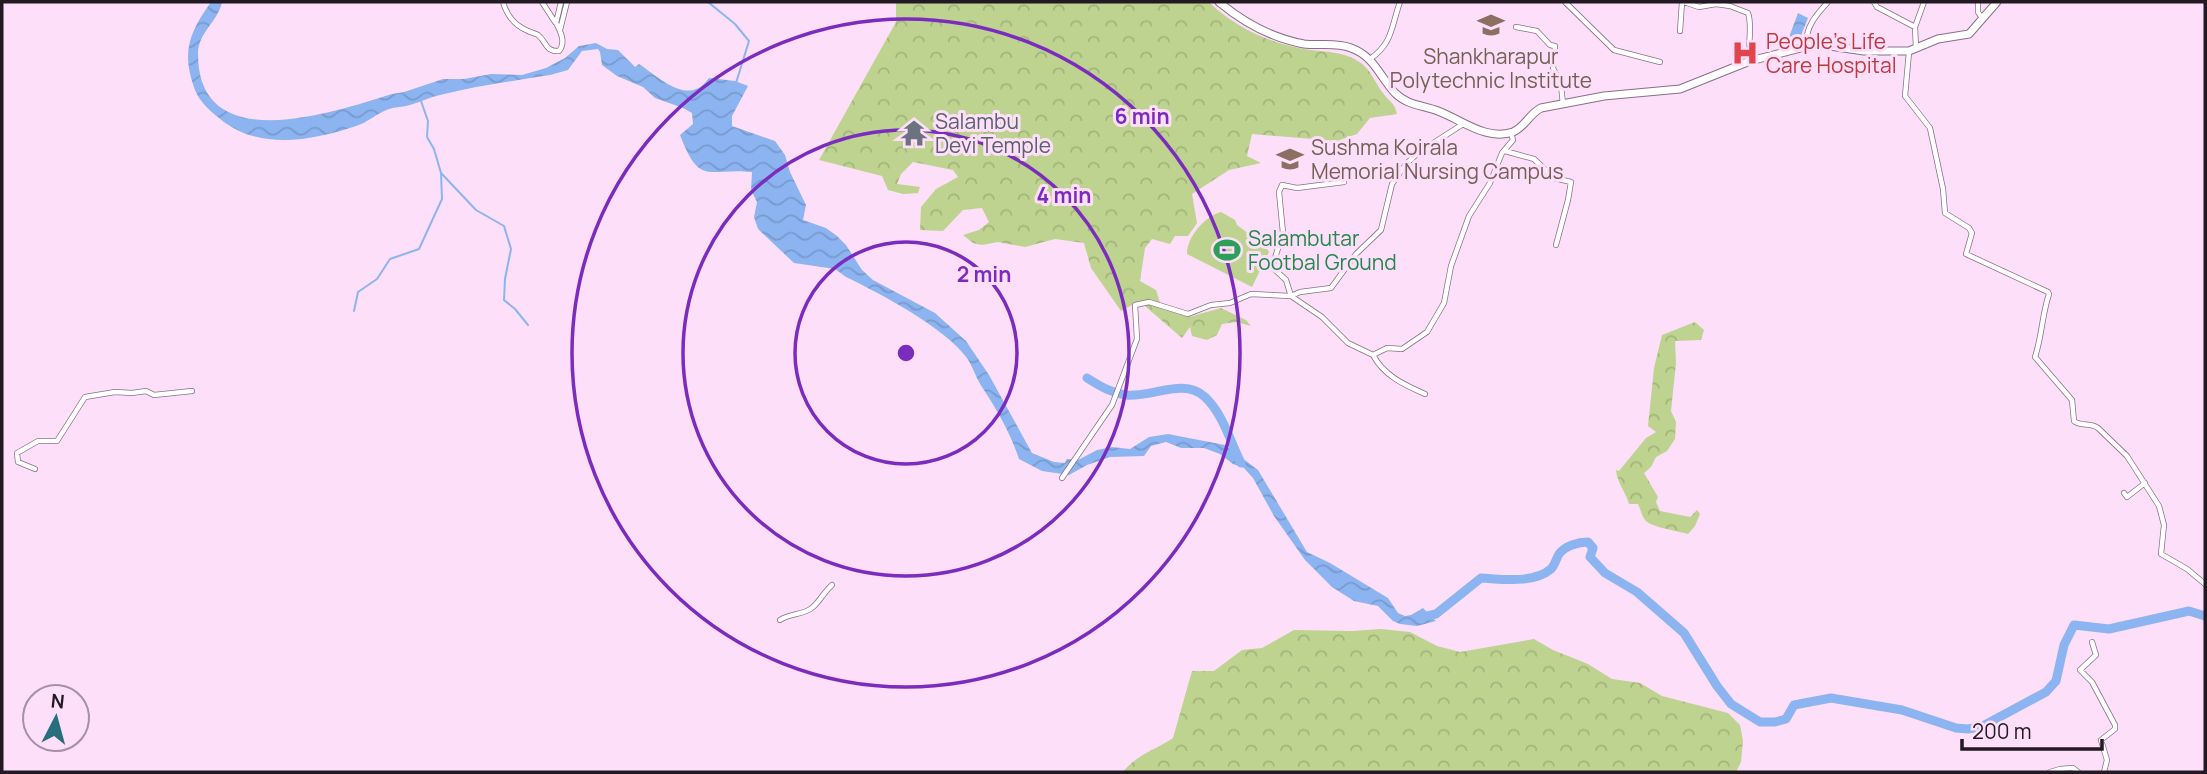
<svg xmlns="http://www.w3.org/2000/svg" width="2207" height="774" font-family="Manrope,sans-serif">
  <defs>
    <pattern id="forest-crowns" width="20" height="18" patternUnits="userSpaceOnUse" patternTransform="scale(1.75)"><rect width="20" height="18" fill="#bdd38f"/><path d="M2 6a3 3 0 1 1 6 0M12 15a3 3 0 1 1 6 0" fill="none" stroke="#a2b57b"/></pattern>
    <pattern id="water-waves" width="16" height="10" patternUnits="userSpaceOnUse" patternTransform="scale(1.75)"><rect width="16" height="10" fill="#8cb4f1"/><path d="M0 5q4-4 8 0t8 0" fill="none" stroke="#789ace"/></pattern>
  </defs>
  <rect width="100%" height="100%" fill="#fddffa"/>
  <path fill="url(#forest-crowns)" d="M896 2H1209C1234 27 1270 43 1304 49 1323 52 1345 51 1361 63 1371 70 1375 83 1383 93 1390 103 1394 101 1397 114L1370 118 1357 134 1337 141 1252 134 1247 156 1261 163 1229 170 1192 194 1197 223 1188 236H1175L1170 244 1152 239 1145 248 1140 281 1156 290 1162 309 1189 317 1221 308 1246 320 1251 326 1236 322 1222 324 1217 335 1207 340 1192 336 1190 327 1182 338 1139 301 1121 311 1091 268 1084 243 1055 239 1025 247 998 242 982 245 973 243 963 235 979 230 989 222 982 208 963 210 943 231 920 230 921 207 936 189 958 177 953 170 913 162 901 174 897 184 920 187 918 193 903 194 888 190 882 176 819 160 896 22Z
    M1695 322 1704 330 1701 340 1675 341 1676 363 1671 411 1676 422 1675 439 1667 451 1656 457 1651 467 1644 473 1658 497 1656 502 1660 511 1690 517 1697 510 1700 514 1695 526 1688 534C1678 531 1650 527 1645 520 1642 516 1640 508 1638 504H1629C1626 492 1617 483 1616 470L1619 471 1646 438 1656 432 1648 426 1654 368 1662 335Z
    M1381 629 1410 632 1437 646 1460 652 1534 639 1553 650 1588 664 1612 679 1640 683 1662 696 1728 713 1740 725 1743 741 1741 762 1736 772H1123C1136 755 1155 750 1173 738L1192 671H1214L1242 650 1262 648 1294 630 1352 631Z"/>
  <path fill="#bdd38f" d="M1221 212 1235 220 1237 225 1265 246 1269 252 1252 287 1187 254C1187 237 1204 217 1221 212Z"/>
  <path fill="url(#water-waves)" d="M211 2H222C218 22 198 32 198 54 198 159 334 112 392 94L404 92 443 79H464L491 74 522 75 546 68 565 58 579 46 596 43 607 49 618 50 635 67 639 64C653 73 678 97 696 89 701 88 706 82 709 78L735 81 748 86 732 116V126L775 141 785 155 790 172 806 205 803 220 826 228 837 236 846 245 862 270 873 280 935 313 966 341 989 375 1032 453 1054 462 1065 463 1067 459 1078 460 1097 450 1112 447 1130 449 1149 437 1168 434 1225 445 1258 470 1307 552 1330 563 1388 598 1398 613 1405 616 1411 615 1423 608 1436 621 1417 626 1400 624 1393 621 1378 606 1354 601 1332 587 1305 560 1274 516 1253 478 1244 468 1233 464 1220 454 1204 448H1181L1166 442 1151 446 1144 456 1110 457 1087 465 1069 475 1042 471 1019 459C1010 432 997 410 982 387 976 378 973 367 967 358 944 327 881 294 846 277L835 269 794 263 758 229 754 217 757 202 751 190 752 172C709 167 700 188 680 135L693 124 692 113 683 108 655 98 643 87 617 76 602 65 600 52 598 49 582 51 568 70 550 75C513 81 476 86 440 95 430 97 420 102 410 105 403 107 395 107 389 109 377 113 367 123 356 126 312 141 257 151 219 118 210 111 199 101 195 90 181 52 189 33 211 2Z
    M1798 13 1808 18 1800 38 1788 40Z"/>
  <g fill="none" stroke-linecap="round" stroke-linejoin="round">
    <path stroke="#8cb4f1" stroke-width="2" d="M708 2 735 24 749 41 736 83
      M441 173 476 210 504 226 511 249 505 279 504 300 515 309 528 325
      M354 311 358 292 377 279 390 259 419 249 442 199 441 173 434 149 427 137 428 121 421 101"/>
    <path stroke="#8cb4f1" stroke-width="9" d="M1087 378C1100 386 1111 393 1126 395 1151 398 1184 377 1205 397 1223 414 1230 441 1241 463
      M1422 617 1436 614 1481 578C1503 579 1533 584 1551 569 1555 565 1556 559 1559 554 1565 546 1578 542 1588 542L1593 548 1590 557 1605 573 1637 592 1684 633 1717 686 1731 704 1760 722H1775L1786 719 1794 705 1831 698 1902 710 1956 728 1968 729 1981 727 2046 692 2056 681 2064 645 2074 625 2109 629 2189 611 2205 616"/>
    <g stroke="#896f87" stroke-width="6">
      <path id="minor" d="M503 2C507 16 514 25 528 31 530 32 537 34 538 35 547 42 545 52 559 51 566 43 561 32 556 23L561 2
        M542 2 555 22
        M1565 2 1614 50 1660 62
        M1684 2 1699 7 1716 4 1730 6 1748 13C1753 27 1747 44 1750 60
        M1874 2 1877 7 1915 27
        M1978 2V12L1982 18
        M1516 27 1537 31 1550 45 1555 46 1553 68 1561 85 1563 104
        M560 30 567 2
        M1680 31 1682 2
        M1807 46C1804 28 1817 14 1828 2
        M1916 48 1915 27 1924 2
        M1909 52 1905 96 1930 128 1943 189 1945 213 1969 228 1972 233 1966 254 2048 292 2049 294C2042 315 2042 336 2035 357L2072 400 2074 421C2081 427 2090 422 2098 428L2127 456 2159 506 2164 525 2161 554 2187 569 2205 584
        M1370 59C1393 43 1391 27 1400 2
        M1505 151 1534 159 1554 178 1571 182 1568 200 1556 245
        M1344 182 1297 188 1282 185 1279 192 1283 233 1272 267 1286 280 1291 296 1322 317 1348 343 1373 355 1387 348 1402 349 1427 332 1444 303 1451 266 1469 216 1490 183 1502 153 1513 140 1511 133
        M1373 355C1384 376 1405 385 1425 394
        M35 469 18 462 17 453 38 441H57L85 397 115 392 132 393 146 391 154 395 192 391
        M1062 478 1112 405 1137 339 1135 305 1149 302 1188 314 1211 305 1230 303 1251 294 1291 296 1300 292 1331 288 1356 254 1381 230 1392 184 1406 164 1418 153 1463 124
        M2124 493 2127 497 2145 483
        M780 620C790 613 805 615 813 607 820 601 824 592 832 585
        M2092 642 2096 655 2080 670 2092 682 2115 725V729L2101 740 2107 760 2104 772
        M2050 772 2060 769 2073 768 2078 772"/>
    </g>
    <g stroke="#896f87" stroke-width="9">
      <path id="secondary" d="M1219 2C1243 22 1272 38 1304 44 1319 46 1336 42 1351 48 1374 56 1380 77 1395 93 1408 106 1423 105 1438 111 1462 120 1486 141 1513 132 1525 127 1529 114 1541 108L1604 96 1680 89 1750 61 1816 44 1864 51H1909L1938 39 1969 34 1997 2"/>
    </g>
    <use href="#minor" stroke="#fff" stroke-width="4.5"/>
    <use href="#secondary" stroke="#fff" stroke-width="7"/>
  </g>
  <g fill="none" stroke="#7b2cbf" stroke-width="3.5">
    <circle cx="906" cy="353" r="111"/>
    <circle cx="906" cy="353" r="223"/>
    <circle cx="906" cy="353" r="334"/>
  </g>
  <defs>
    <g id="university-bare" transform="scale(2.1)"><path d="M0-5L7-2L0 1L-7-2ZM-4 1L0 2.5L4 1V4Q0 6-4 4Z" fill="#8d6e63" stroke="#fddffa" stroke-width="2.5" paint-order="stroke"/></g>
    <g id="hospital-bare" transform="scale(2.1)"><path d="M-5-5h3v3.5h4V-5h3V5h-3V1.5h-4V5h-3Z" fill="#e0444e" stroke="#fddffa" stroke-width="2.5" paint-order="stroke"/></g>
    <g id="temple-bare" transform="scale(2.1)"><path d="M0-6L5-2H3V0L6.5 2.5H4V6H1.5V3h-3V6H-4V2.5H-6.5L-3 0V-2H-5Z" fill="#6b7280" stroke="#fddffa" stroke-width="2.5" paint-order="stroke"/></g>
    <g id="stadium-bare" transform="scale(2.1)"><path d="M0-5a6.5 5 0 1 0 0 10a6.5 5 0 1 0 0-10ZM-3.5-1.8h7v3.6h-7Z" fill="#2e9e5b" stroke="#fddffa" stroke-width="2.5" paint-order="stroke"/></g>
  </defs>
  <g fill-rule="evenodd">
    <use href="#university-bare" x="1491" y="25"/>
    <use href="#hospital-bare" x="1745" y="53"/>
    <use href="#temple-bare" x="914" y="133"/>
    <use href="#university-bare" x="1290" y="159"/>
    <use href="#stadium-bare" x="1227" y="250"/>
  </g>
  <g text-anchor="middle" dominant-baseline="central" stroke-width="6" stroke-linejoin="round" paint-order="stroke">
    <g font-size="21" fill="#be3a42" stroke="#fddffa" text-anchor="start">
      <text x="1766" y="41">People's Life<tspan x="1766" dy="24">Care Hospital</tspan></text>
    </g>
    <g font-size="21" fill="#785e54" stroke="#fddffa">
      <text x="1491" y="56">Shankharapur<tspan x="1491" dy="24">Polytechnic Institute</tspan></text>
      <text x="1311" y="147" text-anchor="start">Sushma Koirala<tspan x="1311" dy="24">Memorial Nursing Campus</tspan></text>
    </g>
    <g font-size="21" fill="#5b616d" stroke="#fddffa" text-anchor="start">
      <text x="935" y="121">Salambu<tspan x="935" dy="24">Devi Temple</tspan></text>
    </g>
    <g font-size="21" fill="#27864d" stroke="#fddffa" text-anchor="start">
      <text x="1248" y="238">Salambutar<tspan x="1248" dy="24">Footbal Ground</tspan></text>
    </g>
  </g>
  <circle cx="906" cy="353" r="10" fill="#7b2cbf" stroke="#fddffa" stroke-width="3.5"/>
  <g font-size="21" text-anchor="middle" font-weight="bold" fill="#7b2cbf" stroke="#fddffa" stroke-width="6" stroke-linejoin="round" paint-order="stroke">
    <text x="1142" y="124">6 min</text>
    <text x="1064" y="203">4 min</text>
    <text x="984" y="282">2 min</text>
  </g>
  <rect width="2207" height="774" fill="none" stroke="#231923" stroke-width="7"/>
  <g transform="translate(56 718) rotate(6)"><circle r="33" fill="#fddffa" stroke="#a690a4" stroke-width="2"/>
  <path d="M0-5L12 26L0 18L-12 26Z" fill="#286f7d"/>
  <text y="-10" font-size="19" font-weight="bold" text-anchor="middle" fill="#231923">N</text>
  </g>
  <path d="M1962 739v10h140v-10" fill="none" stroke="#231923" stroke-width="3.5"/>
  <text x="1972" y="739" font-size="21" fill="#231923" stroke="#fddffa" stroke-width="5" paint-order="stroke">200 m</text>
</svg>
